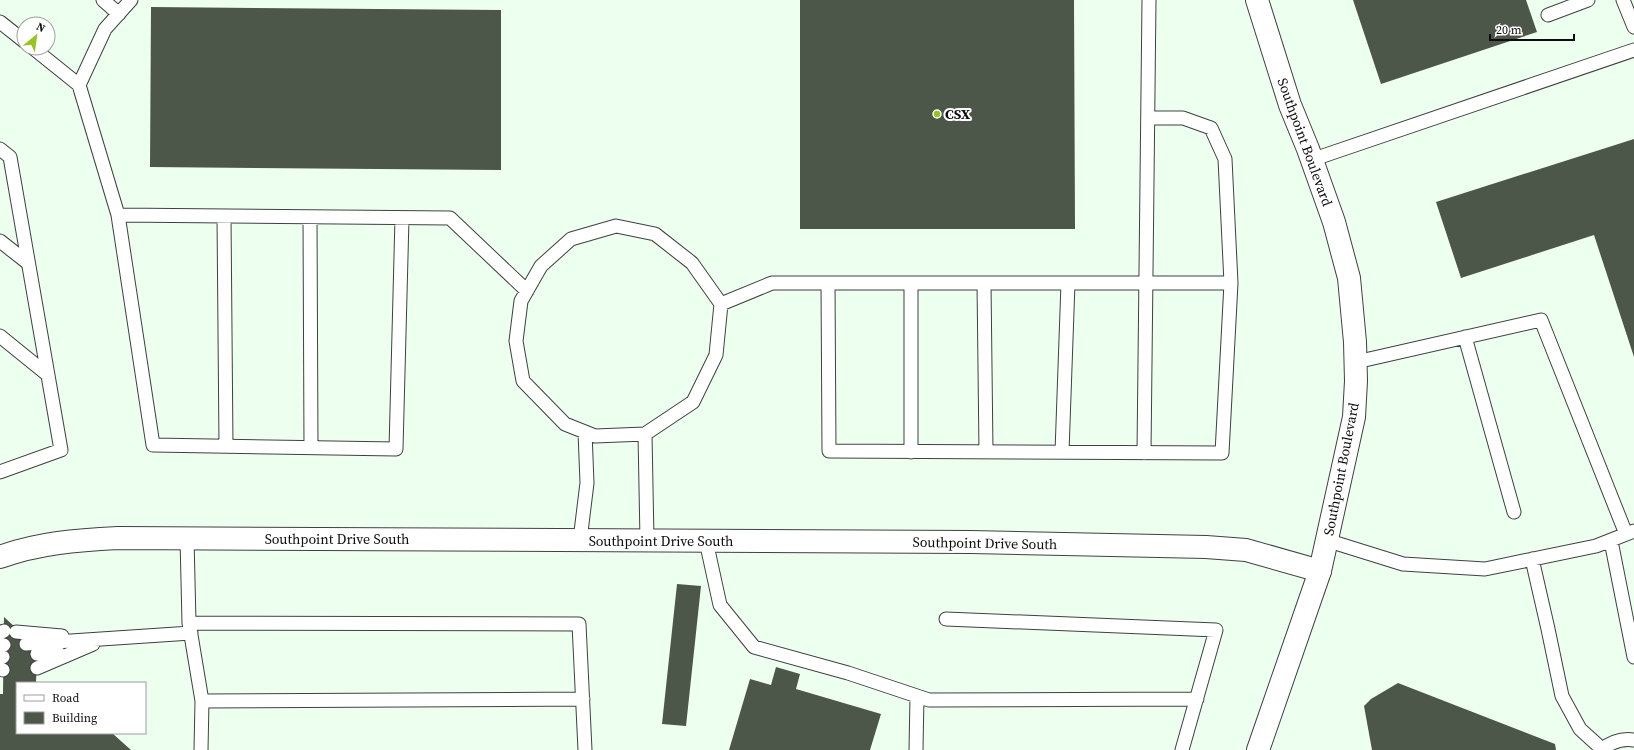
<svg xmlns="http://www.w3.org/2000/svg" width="1634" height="750" font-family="'Source Serif 4',serif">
  <rect width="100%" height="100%" fill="#edffef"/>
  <path fill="#4c5649" d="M800 0H1074L1075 229H800Z
    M1353 0H1526L1537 32 1381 84Z
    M151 7 501 10V170L150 167Z
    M1634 139V357L1594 235 1461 278 1436 202Z
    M677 584 701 586 686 726 662 724Z
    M4 617 16 628V636L37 654 36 683H17V733H112L131 750H0V694H3Z
    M776 667 800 674 796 689 881 714 870 750H729L750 679 771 685Z
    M1398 683 1555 744 1556 750H1372L1364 706 1371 699Z"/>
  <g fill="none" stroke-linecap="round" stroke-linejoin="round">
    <g stroke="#404040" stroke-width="15">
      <path id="service" d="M103 0 119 14
        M1623 0 1634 27
        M1548 15 1588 0
        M0 22 24 41
        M33 48 79 85 118 215
        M79 85 105 29 131 0
        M1148 118H1183L1211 128 1225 159 1231 283
        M0 149 10 157 61 450 0 472
        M1311 160 1634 50
        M224 216 226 446
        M310 217 311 448
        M402 218 396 449 153 445 118 215 450 218 527 291
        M0 241 28 263
        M911 283V452
        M984 283 986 452
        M721 304 772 283H1231L1222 453 829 451 828 283
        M0 336 48 375
        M1465 337 1514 512
        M1356 362 1541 320 1626 534
        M645 434 595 436 565 424 523 381 516 341 521 301 541 266 571 239 616 226 655 234 692 263 721 304 716 355 693 402 645 434 647 540
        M1062 452 1068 283
        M1144 453 1149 0
        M187 538 189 623 202 701 201 750
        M580 540 587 483 585 432
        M1326 540 1403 564 1485 569 1596 546 1634 531
        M706 541 720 605 754 647 848 673 929 700 1197 699
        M1611 541 1634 657
        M1532 559 1548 629 1562 696 1580 729 1602 749
        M946 619 1216 630 1182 750
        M189 623 579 624 585 750
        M16 632 62 636
        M0 633 4 631
        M26 644 191 633
        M0 645H4
        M37 654 57 650
        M0 656 3 657
        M37 668 93 644
        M0 669 3 670
        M202 701 583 699
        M916 750 917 696
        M1601 750C1611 742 1621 738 1634 740"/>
    </g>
    <g stroke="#404040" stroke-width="24">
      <path id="minor" d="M0 557C38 543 78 540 118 538L971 542 1206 547 1246 550 1320 571"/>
    </g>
    <g stroke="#404040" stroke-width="24">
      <path id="tertiary" d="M1257 0 1290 105 1308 149 1334 222 1349 278 1355 342 1356 381 1354 417 1320 571 1258 750"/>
    </g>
    <use href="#service" stroke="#fff" stroke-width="13"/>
    <use href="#minor" stroke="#fff" stroke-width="22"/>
    <use href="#tertiary" stroke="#fff" stroke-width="22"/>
  </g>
  <circle fill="#95c51d" stroke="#fff" stroke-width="1.5" cx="937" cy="114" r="4"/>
  <g text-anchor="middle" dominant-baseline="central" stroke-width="4" stroke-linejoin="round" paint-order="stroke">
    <g font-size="14" font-weight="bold" fill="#0d0d0d" stroke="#fff" text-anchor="start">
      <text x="945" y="114">CSX</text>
    </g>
    <g font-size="14" fill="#0d0d0d" stroke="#fff">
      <text transform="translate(1305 142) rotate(70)">Southpoint Boulevard</text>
      <text transform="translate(1341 469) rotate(-79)">Southpoint Boulevard</text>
      <text x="337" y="539">Southpoint Drive South</text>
      <text x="661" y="541">Southpoint Drive South</text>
      <text transform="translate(985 543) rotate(1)">Southpoint Drive South</text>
    </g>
  </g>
  <rect x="16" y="682" width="130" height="52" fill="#ffffff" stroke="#9e9e9e"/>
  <rect x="24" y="695" width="20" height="6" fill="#ffffff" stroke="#9e9e9e"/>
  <text x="52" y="702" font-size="12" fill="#0d0d0d">Road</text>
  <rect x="24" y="712" width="20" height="12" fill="#4c5649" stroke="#9e9e9e"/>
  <text x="52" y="722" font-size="12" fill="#0d0d0d">Building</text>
  <g transform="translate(36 36) rotate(29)"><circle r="19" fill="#ffffff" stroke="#9e9e9e"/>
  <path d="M0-3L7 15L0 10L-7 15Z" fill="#95c51d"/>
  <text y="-6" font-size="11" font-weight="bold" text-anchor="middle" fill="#0d0d0d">N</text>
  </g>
  <path d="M1490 34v6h84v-6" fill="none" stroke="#0d0d0d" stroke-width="2"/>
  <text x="1496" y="34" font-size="12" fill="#0d0d0d" stroke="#ffffff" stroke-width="3" paint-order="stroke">20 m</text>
</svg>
